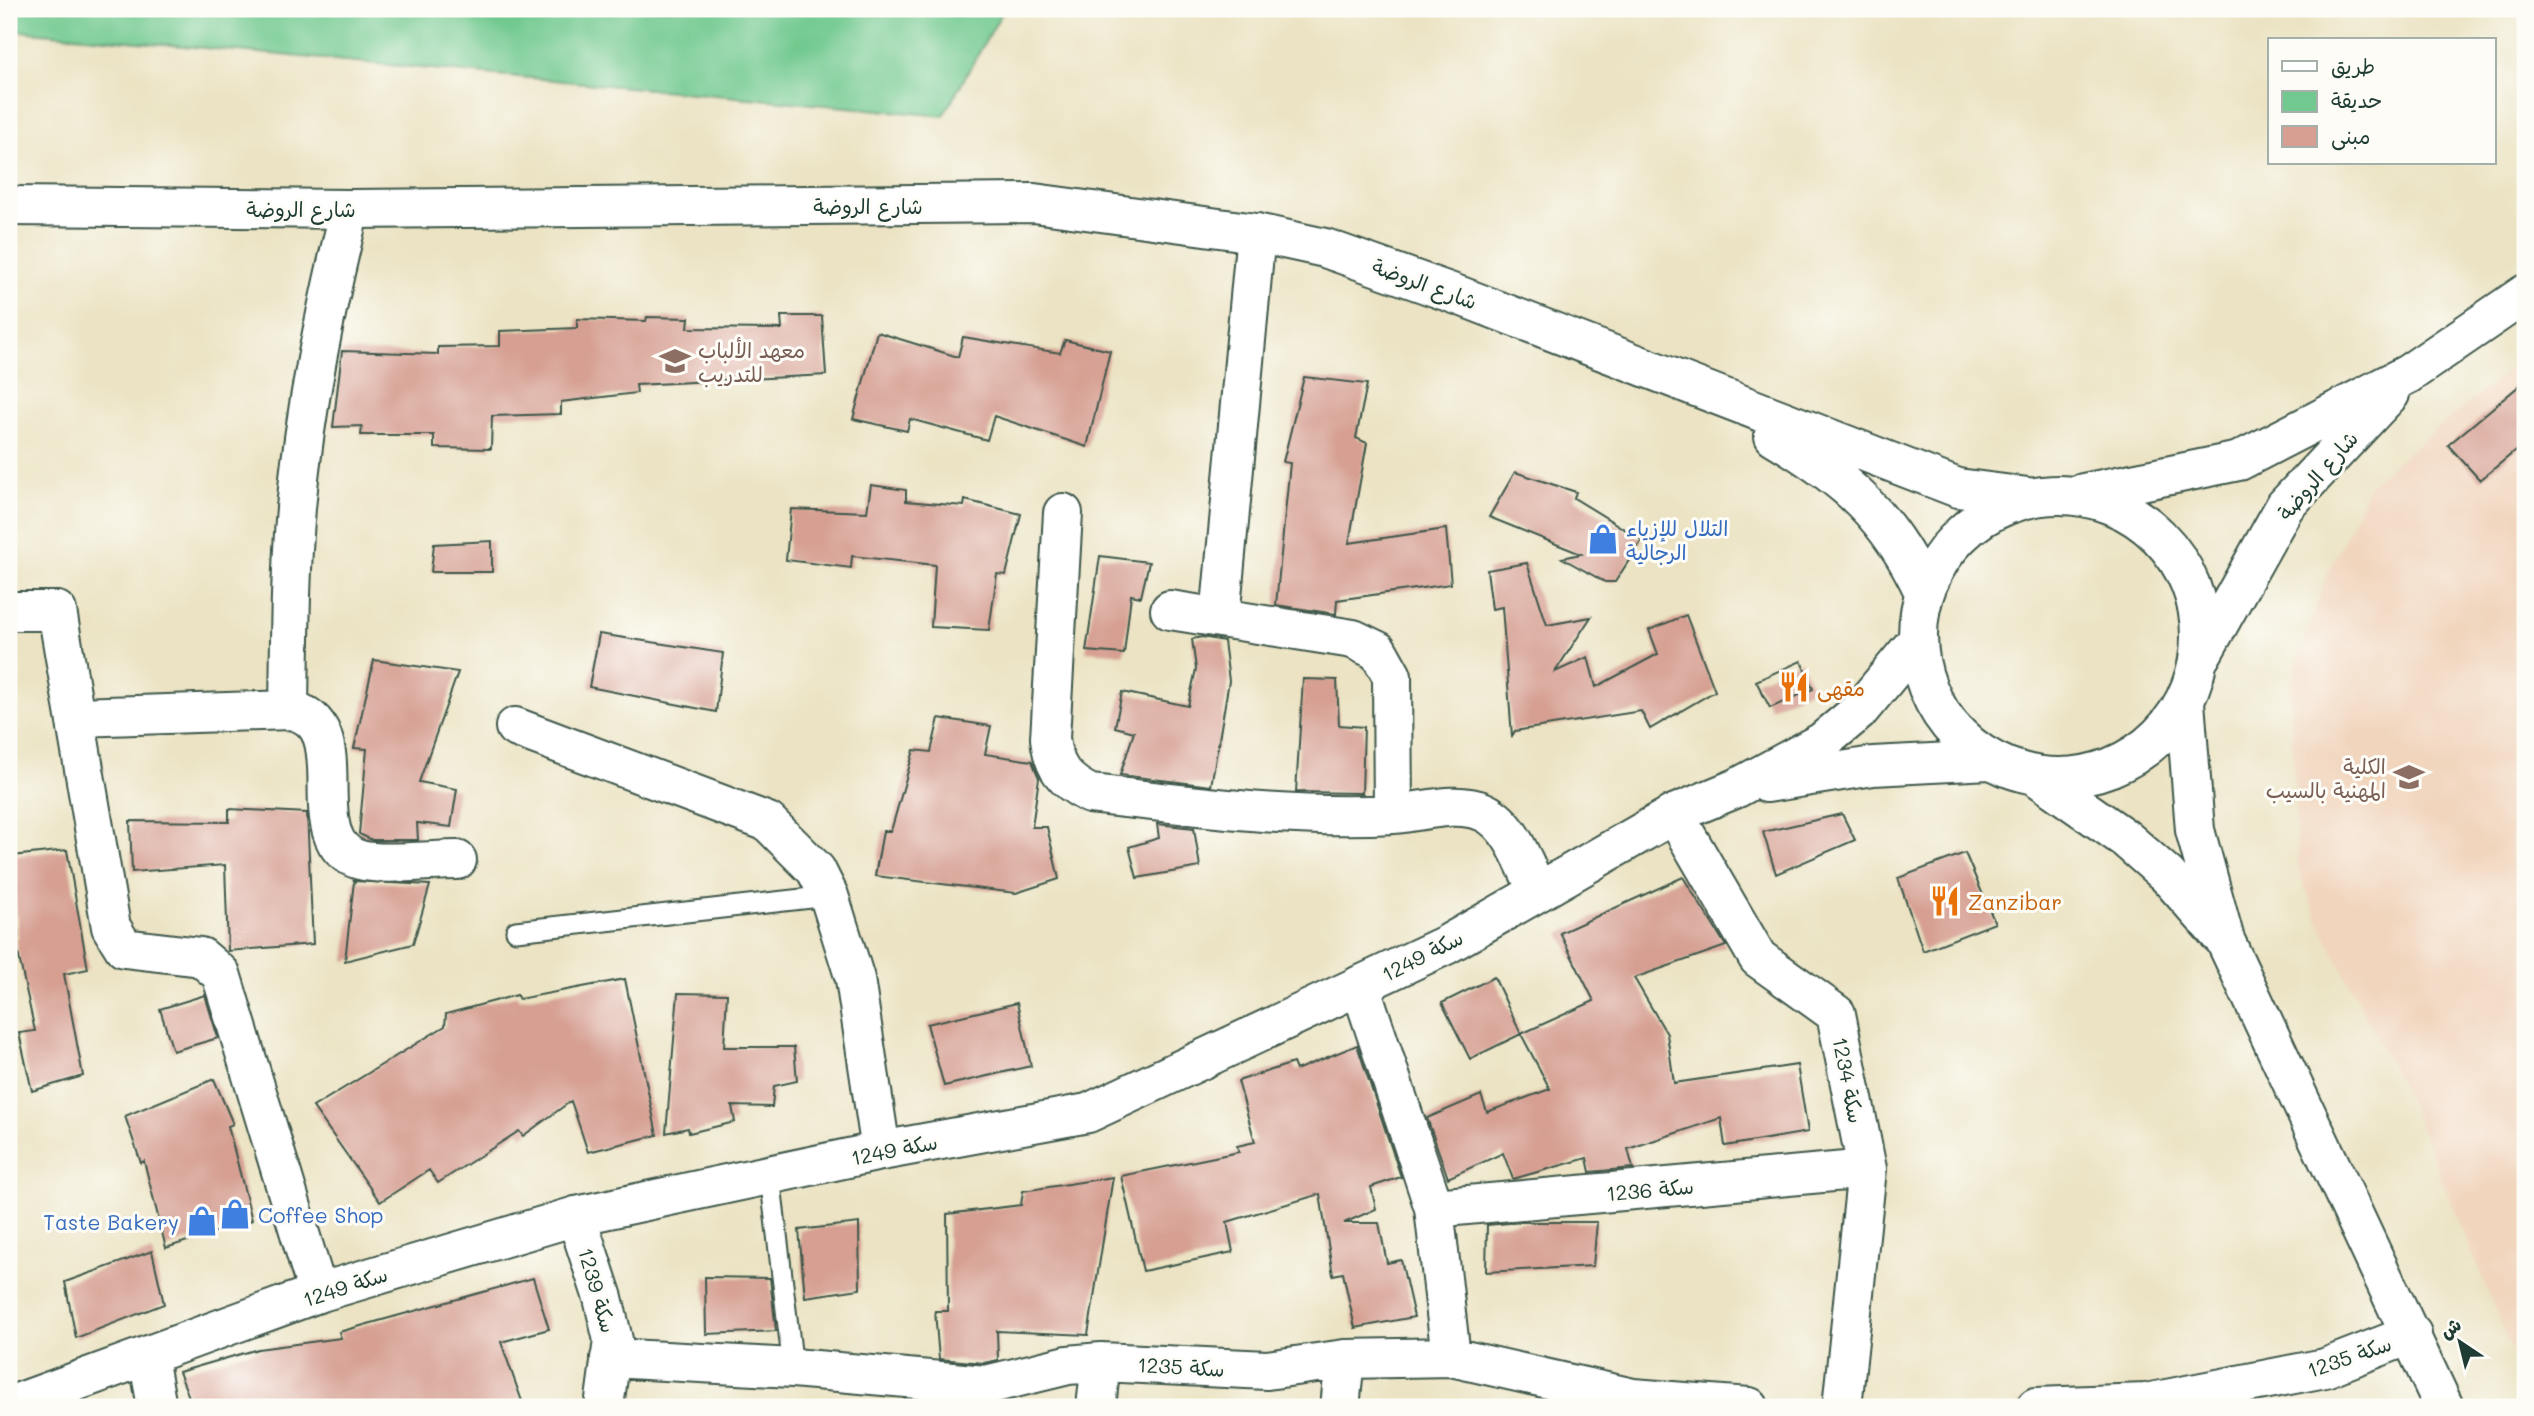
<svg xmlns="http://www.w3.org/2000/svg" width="2534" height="1416" font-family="Mali,'Playpen Sans Arabic',sans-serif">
  <rect width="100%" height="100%" fill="#fdfcf7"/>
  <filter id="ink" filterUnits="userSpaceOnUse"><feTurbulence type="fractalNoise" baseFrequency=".0143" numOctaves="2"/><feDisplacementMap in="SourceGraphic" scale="14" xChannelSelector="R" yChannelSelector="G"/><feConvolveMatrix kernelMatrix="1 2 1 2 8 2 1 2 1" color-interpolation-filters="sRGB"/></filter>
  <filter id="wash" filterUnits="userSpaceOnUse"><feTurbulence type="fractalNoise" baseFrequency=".00686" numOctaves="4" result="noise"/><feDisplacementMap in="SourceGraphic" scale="28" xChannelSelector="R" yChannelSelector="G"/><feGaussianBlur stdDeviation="1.57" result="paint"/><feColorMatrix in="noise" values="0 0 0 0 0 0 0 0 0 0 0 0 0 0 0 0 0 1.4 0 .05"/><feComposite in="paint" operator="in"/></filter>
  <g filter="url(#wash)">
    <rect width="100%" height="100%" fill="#ebe3c3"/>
    <path fill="#f1d5bd" d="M2525 356V1382L2414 1112 2321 927 2298 870 2290 684 2328 573 2371 483Z"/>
    <path fill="#71c98f" stroke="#488362" stroke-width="2" d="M9 9H1004L943 116 9 30Z"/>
    <g id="blocks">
      <path fill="#d69f92" d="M781 316H822L826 375 636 385 637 393 561 402V414L492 416 491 449 434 448V435H361L362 426 333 427 342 351 438 354V347L500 346V331L577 328V319L646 321 647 317 689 318 688 328 782 329Z
        M877 332 958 357 963 337 1060 353 1065 340 1110 351 1087 447 994 416 987 440 910 419 907 431 853 419Z
        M1304 377 1367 384 1356 438 1367 443 1349 543 1446 529 1451 584 1337 600 1336 614 1276 605 1290 463 1283 462Z
        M2525 381V443L2480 480 2448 445Z
        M1515 472 1576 492 1574 498 1642 540 1615 582H1605L1562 558 1581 554 1489 517Z
        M871 485 906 490V501L964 506 965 500 1021 514 1006 575 997 574 989 630 931 627 935 565 852 556 851 568 786 560 791 509 867 512Z
        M492 541V572H431L434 544Z
        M1100 556 1149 562 1141 597 1131 595 1124 654 1086 651Z
        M1527 563 1547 625 1591 617 1555 672 1588 657 1596 687 1658 654 1649 630 1686 615 1715 691 1650 729 1641 711 1515 731 1512 736 1502 607 1492 609 1487 570Z
        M599 634 723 653 716 712 589 687Z
        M1202 637 1224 641 1229 681 1211 786 1120 775 1134 732 1115 727 1122 692 1188 706 1196 669 1192 639Z
        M374 660 458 672 419 782 457 789 451 827 417 823 418 840H372L359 834 367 749 354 748Z
        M1801 661 1813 689 1770 708 1756 681Z
        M1303 679 1337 680 1339 725 1364 727 1362 793 1296 792Z
        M939 718 991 726 985 754 1032 761 1039 778 1032 827H1047L1059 879 1016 893 875 876 883 831H891L914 750 931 752Z
        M229 809 307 813 313 944 228 951 225 865 132 872 130 821 229 822Z
        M1842 814 1855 840 1776 874 1763 832Z
        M1157 824 1194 828 1200 867 1137 878 1129 847 1159 838Z
        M67 850 88 969 64 974 83 1076 32 1091 19 1033 35 1031 15 939 18 938 12 856Z
        M1965 853 1995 923 1923 951 1898 878Z
        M1683 877 1726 946 1634 978 1667 1034 1674 1083 1797 1065 1808 1132 1725 1146 1721 1118 1628 1149 1633 1168 1590 1172 1587 1158 1513 1179 1503 1153 1448 1178 1427 1118 1481 1095 1487 1112 1550 1089 1521 1034 1594 1001 1560 933Z
        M354 881 430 885 413 944 345 961Z
        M1494 977 1521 1034 1470 1059 1442 1003Z
        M625 979 657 1135 588 1152 571 1101 523 1136 519 1131 438 1183 429 1170 380 1202 313 1107 445 1026 446 1014 517 995 519 999Z
        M678 993 727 994 724 1047H794L797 1081 774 1086 772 1107 732 1106 735 1122 689 1133 688 1128 666 1133Z
        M205 995 218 1038 173 1051 160 1009Z
        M1017 1003 1031 1066 944 1086 927 1024Z
        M1357 1045 1401 1177 1371 1187 1376 1209 1344 1223H1379L1387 1263 1401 1260 1414 1317 1355 1328 1343 1273 1333 1275 1320 1194 1227 1222 1233 1252 1143 1271 1121 1176 1239 1152 1237 1146 1255 1142 1238 1081 1293 1063 1296 1070Z
        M214 1079 233 1124 228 1126 252 1220 166 1248 144 1161 141 1163 125 1116Z
        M1113 1177 1088 1335 997 1331 998 1360 984 1363 939 1359 935 1311H948L947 1214 1021 1205 1023 1191Z
        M1520 1222H1597L1593 1266 1486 1272 1487 1225Z
        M859 1223 860 1289 805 1297 799 1230Z
        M152 1251 164 1304 76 1338 65 1282Z
        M705 1277 770 1278 776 1331 706 1334Z
        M533 1278 549 1329 501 1342 524 1407H193L179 1372 258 1349 341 1338 339 1332Z"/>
    </g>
  </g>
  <g filter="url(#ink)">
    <use href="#blocks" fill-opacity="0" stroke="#3e5649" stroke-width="2"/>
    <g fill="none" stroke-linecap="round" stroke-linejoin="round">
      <g stroke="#3e5649" stroke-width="23">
        <path id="service" d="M516 931 829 896
          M770 1176 793 1368"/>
      </g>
      <g stroke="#3e5649" stroke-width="42">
        <path id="minor" d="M1063 513 1050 738C1053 767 1064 781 1090 794 1191 805 1292 820 1394 814 1423 812 1456 800 1484 812 1512 825 1524 864 1537 890
          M1170 610 1353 639 1378 651 1392 676 1393 814
          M9 611H57L111 927 124 948 201 957 221 974 318 1293
          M1220 618 1256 233
          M289 710C290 643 290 575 296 508 305 406 326 307 350 209
          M77 717 289 710C363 722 294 841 360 860 381 866 433 860 457 860
          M515 727 768 822 816 870 829 896 855 979 881 1151
          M1674 814 1758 958 1836 1014 1867 1169 1842 1407
          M1360 985 1434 1208 1451 1357
          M1434 1208 1867 1169
          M576 1216 603 1298 613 1340 604 1407
          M148 1357 157 1407
          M610 1358 793 1368 986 1385 1068 1365 1101 1362 1267 1370 1345 1359 1451 1357 1633 1398 1749 1407
          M1096 1407 1101 1362
          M1340 1407 1345 1359
          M2036 1407 2146 1403 2325 1368 2412 1334"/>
      </g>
      <g stroke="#3e5649" stroke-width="42">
        <path id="tertiary" d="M1767 783 1873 766 1990 760
          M9 1406 318 1293 576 1216 881 1151 1088 1113 1446 945 1674 814 1737 788 1822 742 1858 712 1917 641"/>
      </g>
      <g stroke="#3e5649" stroke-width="42">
        <path id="secondary" d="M9 206 350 209 1034 203 1256 233 1325 248 1463 297 1958 488 2028 497
          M1774 436C1846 479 1888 515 1924 592
          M2083 493 2239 461 2408 374 2525 294
          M1918 636a141 141 0 1 1 282 0a141 141 0 1 1-282 0Z
          M2201 656 2285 506 2390 394
          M2185 702 2195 830 2225 940 2444 1407
          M2036 776 2126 839 2167 875 2219 934"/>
      </g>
      <use href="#service" stroke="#fff" stroke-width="19"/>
      <use href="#minor" stroke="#fff" stroke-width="38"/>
      <use href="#tertiary" stroke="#fff" stroke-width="38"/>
      <use href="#secondary" stroke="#fff" stroke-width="38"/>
    </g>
  </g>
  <defs>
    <g id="school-bare" transform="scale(2.415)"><path d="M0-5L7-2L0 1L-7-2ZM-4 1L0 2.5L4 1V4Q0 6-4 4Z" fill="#8d6e63" stroke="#fdfcf7" stroke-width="2.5" paint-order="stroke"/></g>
    <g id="shop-bare" transform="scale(2.415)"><path d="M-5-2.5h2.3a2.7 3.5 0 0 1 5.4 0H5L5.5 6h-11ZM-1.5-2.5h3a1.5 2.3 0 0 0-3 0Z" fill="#3f7fe0" stroke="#fdfcf7" stroke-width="2.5" paint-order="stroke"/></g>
    <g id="restaurant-bare" transform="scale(2.415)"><path d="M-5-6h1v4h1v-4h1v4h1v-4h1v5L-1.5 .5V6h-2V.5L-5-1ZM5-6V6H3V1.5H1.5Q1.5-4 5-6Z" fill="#e8710a" stroke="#fdfcf7" stroke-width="2.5" paint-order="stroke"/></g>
    <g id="university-bare" transform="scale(2.415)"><path d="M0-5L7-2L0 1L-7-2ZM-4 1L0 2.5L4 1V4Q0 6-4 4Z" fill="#8d6e63" stroke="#fdfcf7" stroke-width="2.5" paint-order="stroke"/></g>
  </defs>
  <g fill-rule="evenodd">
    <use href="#school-bare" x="675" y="361"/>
    <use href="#shop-bare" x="1603" y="539"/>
    <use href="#restaurant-bare" x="1794" y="687"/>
    <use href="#university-bare" x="2409" y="777"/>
    <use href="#restaurant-bare" x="1945" y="901"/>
    <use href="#shop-bare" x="235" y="1214"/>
    <use href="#shop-bare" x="202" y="1221"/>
  </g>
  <g text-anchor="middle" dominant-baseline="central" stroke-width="6" stroke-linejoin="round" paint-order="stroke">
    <g font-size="21" fill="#1f3d34" stroke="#fdfcf7">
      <text x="868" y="205">شارع الروضة</text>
      <text x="301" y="208">شارع الروضة</text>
      <text transform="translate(1425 283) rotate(20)">شارع الروضة</text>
      <text transform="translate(2317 475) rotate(-49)">شارع الروضة</text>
      <text transform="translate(1422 955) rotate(-27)">سكة 1249</text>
      <text transform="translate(1849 1080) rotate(79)">سكة 1234</text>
      <text transform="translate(894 1149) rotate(-11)">سكة 1249</text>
      <text transform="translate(1650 1189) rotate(-5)">سكة 1236</text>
      <text transform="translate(345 1286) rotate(-18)">سكة 1249</text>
      <text transform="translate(598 1290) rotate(74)">سكة 1239</text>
      <text transform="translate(2349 1356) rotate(-19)">سكة 1235</text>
      <text transform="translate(1181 1366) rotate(3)">سكة 1235</text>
    </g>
    <g font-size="21" fill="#785e54" stroke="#fdfcf7" text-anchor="start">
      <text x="698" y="349">معهد الألباب<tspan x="698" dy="24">للتدريب</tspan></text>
      <text x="2386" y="765" text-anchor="end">الكلية<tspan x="2386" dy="24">المهنية بالسيب</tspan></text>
    </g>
    <g font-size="21" fill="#366cbe" stroke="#fdfcf7" text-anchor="start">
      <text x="1626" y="527">التلال للإزياء<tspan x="1626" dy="24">الرجالية</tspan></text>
      <text x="258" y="1214">Coffee Shop</text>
      <text x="179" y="1221" text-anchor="end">Taste Bakery</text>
    </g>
    <g font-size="21" fill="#c56008" stroke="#fdfcf7" text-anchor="start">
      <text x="1817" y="687">مقهى</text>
      <text x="1968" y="901">Zanzibar</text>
    </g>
  </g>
  <rect width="2534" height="1416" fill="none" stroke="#fdfcf7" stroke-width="35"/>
  <rect x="2268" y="38" width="228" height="126" fill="#fdfcf7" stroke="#a4b0a9" stroke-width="2"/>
  <rect x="2282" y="61" width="35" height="10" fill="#ffffff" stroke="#a4b0a9" stroke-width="2"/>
  <text x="2331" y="74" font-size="21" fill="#1f3d34">طريق</text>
  <rect x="2282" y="91" width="35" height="21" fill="#71c98f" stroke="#a4b0a9" stroke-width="2"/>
  <text x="2331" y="108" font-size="21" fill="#1f3d34">حديقة</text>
  <rect x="2282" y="126" width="35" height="21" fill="#d69f92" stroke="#a4b0a9" stroke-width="2"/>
  <text x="2331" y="144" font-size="21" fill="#1f3d34">مبنى</text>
  <g transform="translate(2460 1342) rotate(325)" stroke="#fdfcf7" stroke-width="5" paint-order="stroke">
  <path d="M0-5L12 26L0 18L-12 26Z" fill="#1f3d34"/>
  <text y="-10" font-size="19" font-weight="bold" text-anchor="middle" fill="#1f3d34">ش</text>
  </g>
</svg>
